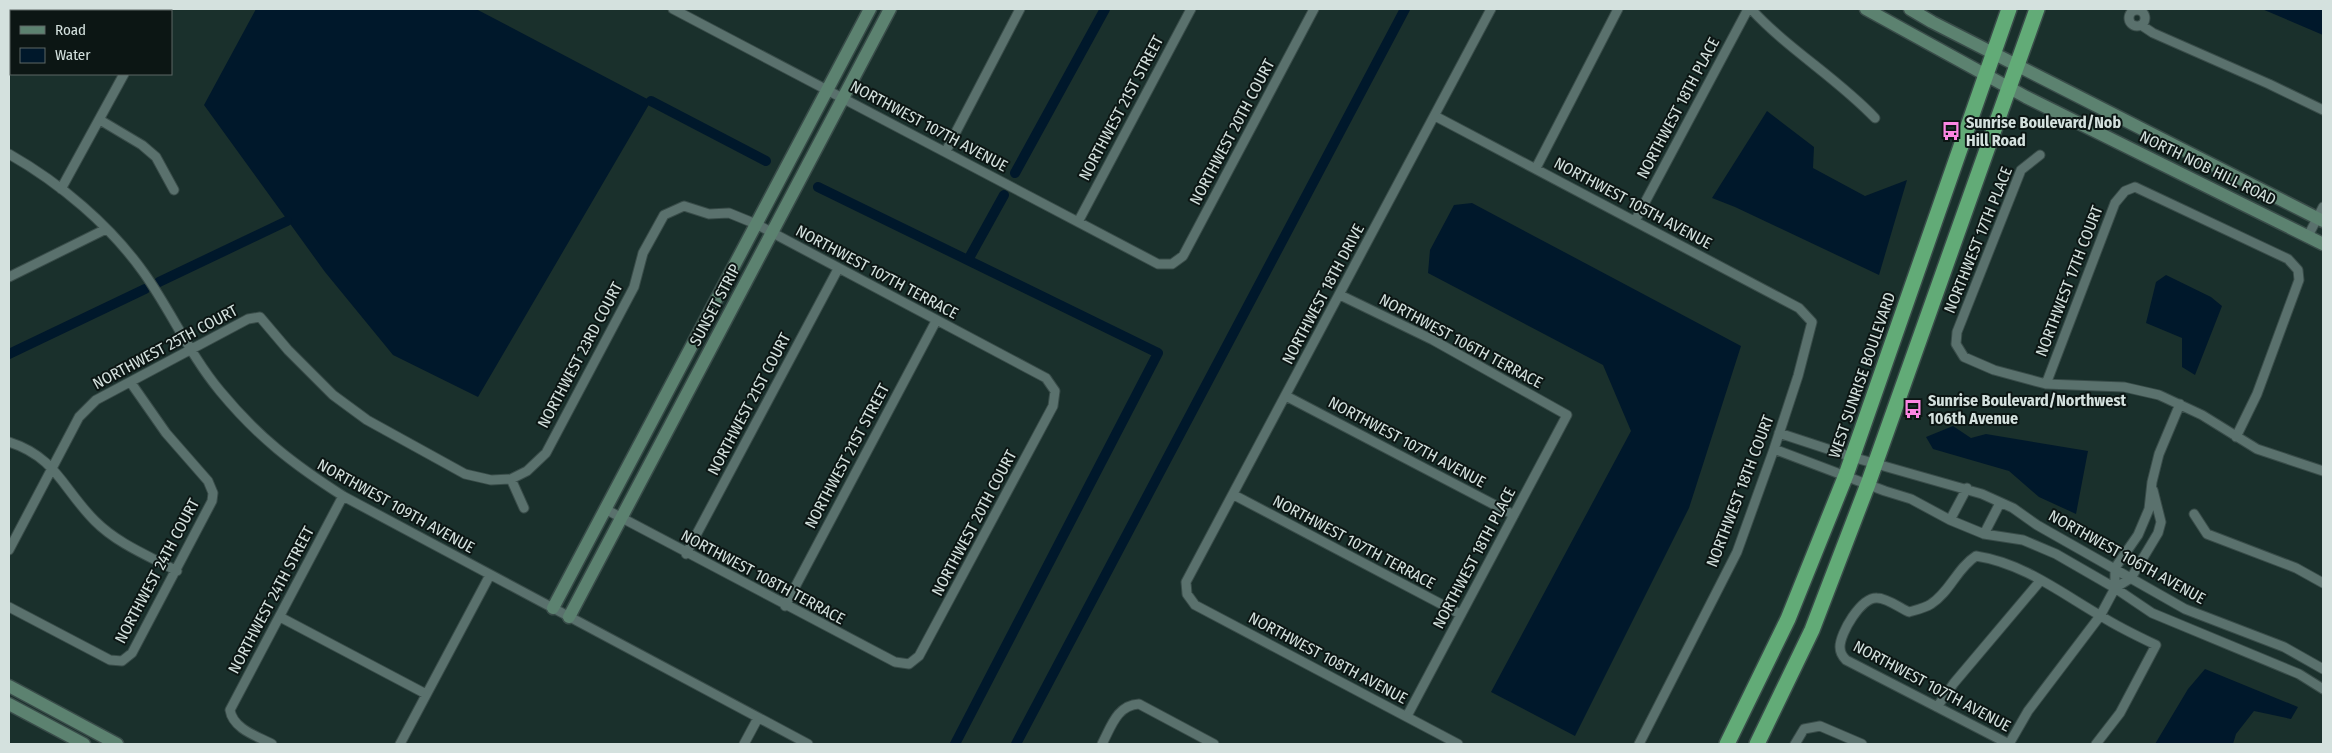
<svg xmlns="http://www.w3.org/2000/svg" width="2332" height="753" font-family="'Fira Sans Condensed',sans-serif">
  <rect width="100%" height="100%" fill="#1a302c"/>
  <path fill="#00182b" d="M256 9H476L651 101 478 397 393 355 325 272 204 105Z
    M2262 9H2323V35Z
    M1767 111 1814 147 1813 168 1865 196 1907 180 1879 275 1735 207 1712 198Z
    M1472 203 1741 346 1689 508 1575 736 1491 692 1631 431 1603 365 1428 273 1430 250 1454 205Z
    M2166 275 2211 297 2222 306 2195 375 2182 367V338L2146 323 2156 282Z
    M1953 426 1971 438 1986 434 2088 451 2076 514 2039 497 2009 471 1933 449 1926 437Z
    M2205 669 2298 707 2291 719 2254 711 2236 734 2233 744H2155L2188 689Z"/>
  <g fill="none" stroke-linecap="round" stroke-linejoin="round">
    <path stroke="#00182b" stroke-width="10" d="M651 101 766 161
      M1015 173 1105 9
      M818 187 1158 353 955 744
      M968 260 1004 195
      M159 282 287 221
      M9 354 145 289
      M1016 744 1405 9"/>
    <g stroke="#394c49" stroke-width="11">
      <path id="street" d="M673 9 1158 264H1172L1183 256 1314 9
        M1751 9C1789 50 1837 78 1875 118
        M2129 18a8 8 0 1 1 16 0a8 8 0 1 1-16 0Z
        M157 11 158 9
        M2141 25 2153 33 2269 84 2323 110
        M1435 116 1799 308 1812 322 1798 376 1774 449 1737 552 1639 744
        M100 120 142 145 156 157 174 190
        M946 151 1020 9
        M9 154C60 183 110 225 144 273 171 311 190 355 220 391 258 437 293 464 343 496L808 744
        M2040 155 2021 170 1957 332 1956 344 1964 357 1994 370 2046 384 2124 387 2159 395 2202 415 2257 449 2323 471
        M1536 168 1618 9
        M61 189 124 74
        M1635 221 1748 9
        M1078 222 1191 9
        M2308 236 2323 207
        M9 277 106 229
        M1340 295 1433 340 1567 415 1407 716
        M2046 384 2115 203 2125 191 2135 187 2288 259 2298 270 2299 280 2257 394 2236 437
        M1286 396 1514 515
        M1779 433 1852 457 1982 494 2013 508 2037 525 2185 609 2284 647 2323 669
        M9 442C56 457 63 489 95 521 118 544 149 556 177 571
        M1774 449 1885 491 1911 499 1950 520 1984 534 2023 540 2056 554 2115 588 2152 613 2299 674 2323 689
        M511 479 527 471 546 453 634 287 643 253 664 215 684 206 709 214 729 213 756 224 1046 378 1055 391 1053 406 919 656 909 664 895 662 605 509
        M1234 495 1460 614
        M2194 514 2207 534 2296 568 2323 583
        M1950 520 1967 488
        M1984 534 2000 503
        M9 550 79 417 96 400 248 319 260 317 288 350 333 395 367 420 465 474 491 480 511 479 524 508
        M686 554 838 269
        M2115 588 2131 578 2158 533 2161 522 2153 490
        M785 606 936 321
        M9 607 110 660 122 661 132 653 212 501 213 493 208 481 166 433 131 383
        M280 617 426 694
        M1937 707 1954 683 2041 580
        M272 744C257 736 233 729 230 710L343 496
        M400 744 490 575
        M744 744 758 718
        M1102 744C1111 727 1117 705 1139 704L1214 744
        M1458 744 1195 605 1187 594 1186 582 1491 9
        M1795 744 1804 729 1820 726 1862 744
        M2009 744 1846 660C1842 656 1840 653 1840 647 1840 633 1861 597 1877 598 1887 598 1900 608 1909 612 1916 610 1925 608 1931 604 1950 592 1957 568 1976 556 2023 563 2061 593 2101 616 2118 627 2137 636 2156 645L2120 713 2096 744
        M2009 744 2028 711 2100 616 2115 588V568L2138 535 2149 509 2152 482 2159 454 2180 404"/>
    </g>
    <g stroke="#394c49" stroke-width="15">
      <path id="secondary" d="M1866 9 2026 97 2323 244
        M1910 9 1932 22 2323 221
        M553 608 870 9
        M569 617 890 9
        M9 686 117 744
        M9 704 84 744"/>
    </g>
    <g stroke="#394c49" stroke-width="18">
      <path id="highway" d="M1727 744 1788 619 1846 475 2009 9
        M1757 744 1812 630 1868 484 2037 9"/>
    </g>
    <use href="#street" stroke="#5a716d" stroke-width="9"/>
    <use href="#secondary" stroke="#5c8270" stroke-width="12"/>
    <use href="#highway" stroke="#62ab77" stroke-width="15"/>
  </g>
  <defs>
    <g id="bus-bare" transform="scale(1.5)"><path d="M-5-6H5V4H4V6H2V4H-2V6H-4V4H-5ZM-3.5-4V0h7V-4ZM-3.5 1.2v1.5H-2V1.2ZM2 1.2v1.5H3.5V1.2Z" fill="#fc86e3" stroke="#0c1614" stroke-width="2.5" paint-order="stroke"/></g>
  </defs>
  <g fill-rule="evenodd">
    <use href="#bus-bare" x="1951" y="131"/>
    <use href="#bus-bare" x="1913" y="409"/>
  </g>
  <g text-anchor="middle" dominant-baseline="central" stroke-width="4" stroke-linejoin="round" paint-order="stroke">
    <g font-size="16" fill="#d4e1de" stroke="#0c1614">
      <text transform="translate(1121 108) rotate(-62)">NORTHWEST 21ST STREET</text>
      <text transform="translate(1678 108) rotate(-62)">NORTHWEST 18TH PLACE</text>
      <text transform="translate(929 126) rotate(28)">NORTHWEST 107TH AVENUE</text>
      <text transform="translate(1232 132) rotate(-62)">NORTHWEST 20TH COURT</text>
      <text transform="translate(2208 168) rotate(26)">NORTH NOB HILL ROAD</text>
      <text transform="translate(1633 203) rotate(28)">NORTHWEST 105TH AVENUE</text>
      <text transform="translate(1978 240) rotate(-68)">NORTHWEST 17TH PLACE</text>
      <text transform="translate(877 272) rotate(28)">NORTHWEST 107TH TERRACE</text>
      <text transform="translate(2069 281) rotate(-69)">NORTHWEST 17TH COURT</text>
      <text transform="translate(1323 294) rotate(-62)">NORTHWEST 18TH DRIVE</text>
      <text transform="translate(715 305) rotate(-62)">SUNSET STRIP</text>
      <text transform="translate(1461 341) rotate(28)">NORTHWEST 106TH TERRACE</text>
      <text transform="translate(165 347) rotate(-28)">NORTHWEST 25TH COURT</text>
      <text transform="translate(580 355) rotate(-62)">NORTHWEST 23RD COURT</text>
      <text transform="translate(1862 375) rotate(-71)">WEST SUNRISE BOULEVARD</text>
      <text transform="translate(749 404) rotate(-62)">NORTHWEST 21ST COURT</text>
      <text transform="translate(1407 442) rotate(28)">NORTHWEST 107TH AVENUE</text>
      <text transform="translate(847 456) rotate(-62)">NORTHWEST 21ST STREET</text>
      <text transform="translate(1740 491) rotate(-69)">NORTHWEST 18TH COURT</text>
      <text transform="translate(396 506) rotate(29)">NORTHWEST 109TH AVENUE</text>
      <text transform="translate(974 523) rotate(-62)">NORTHWEST 20TH COURT</text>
      <text transform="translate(1354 542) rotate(28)">NORTHWEST 107TH TERRACE</text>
      <text transform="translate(2127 557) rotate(29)">NORTHWEST 106TH AVENUE</text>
      <text transform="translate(1474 558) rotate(-62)">NORTHWEST 18TH PLACE</text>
      <text transform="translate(157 571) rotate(-62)">NORTHWEST 24TH COURT</text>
      <text transform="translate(763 577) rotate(28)">NORTHWEST 108TH TERRACE</text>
      <text transform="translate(271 600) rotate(-62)">NORTHWEST 24TH STREET</text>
      <text transform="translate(1328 658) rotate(28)">NORTHWEST 108TH AVENUE</text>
      <text transform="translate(1932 686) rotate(28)">NORTHWEST 107TH AVENUE</text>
    </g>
    <g font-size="16" font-weight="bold" fill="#d4e1de" stroke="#0c1614" text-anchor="start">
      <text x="1966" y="122">Sunrise Boulevard/Nob<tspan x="1966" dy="18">Hill Road</tspan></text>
      <text x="1928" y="400">Sunrise Boulevard/Northwest<tspan x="1928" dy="18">106th Avenue</tspan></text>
    </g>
  </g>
  <rect width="2332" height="753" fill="none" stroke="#d4e1de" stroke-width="20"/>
  <rect x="10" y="10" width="162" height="65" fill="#0c1614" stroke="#5c6765"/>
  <rect x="20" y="26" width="25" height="8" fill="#5c8270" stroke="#5c6765"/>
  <text x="55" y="35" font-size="15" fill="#d4e1de">Road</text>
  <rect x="20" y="48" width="25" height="15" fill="#00182b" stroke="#5c6765"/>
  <text x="55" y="60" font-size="15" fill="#d4e1de">Water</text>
</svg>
